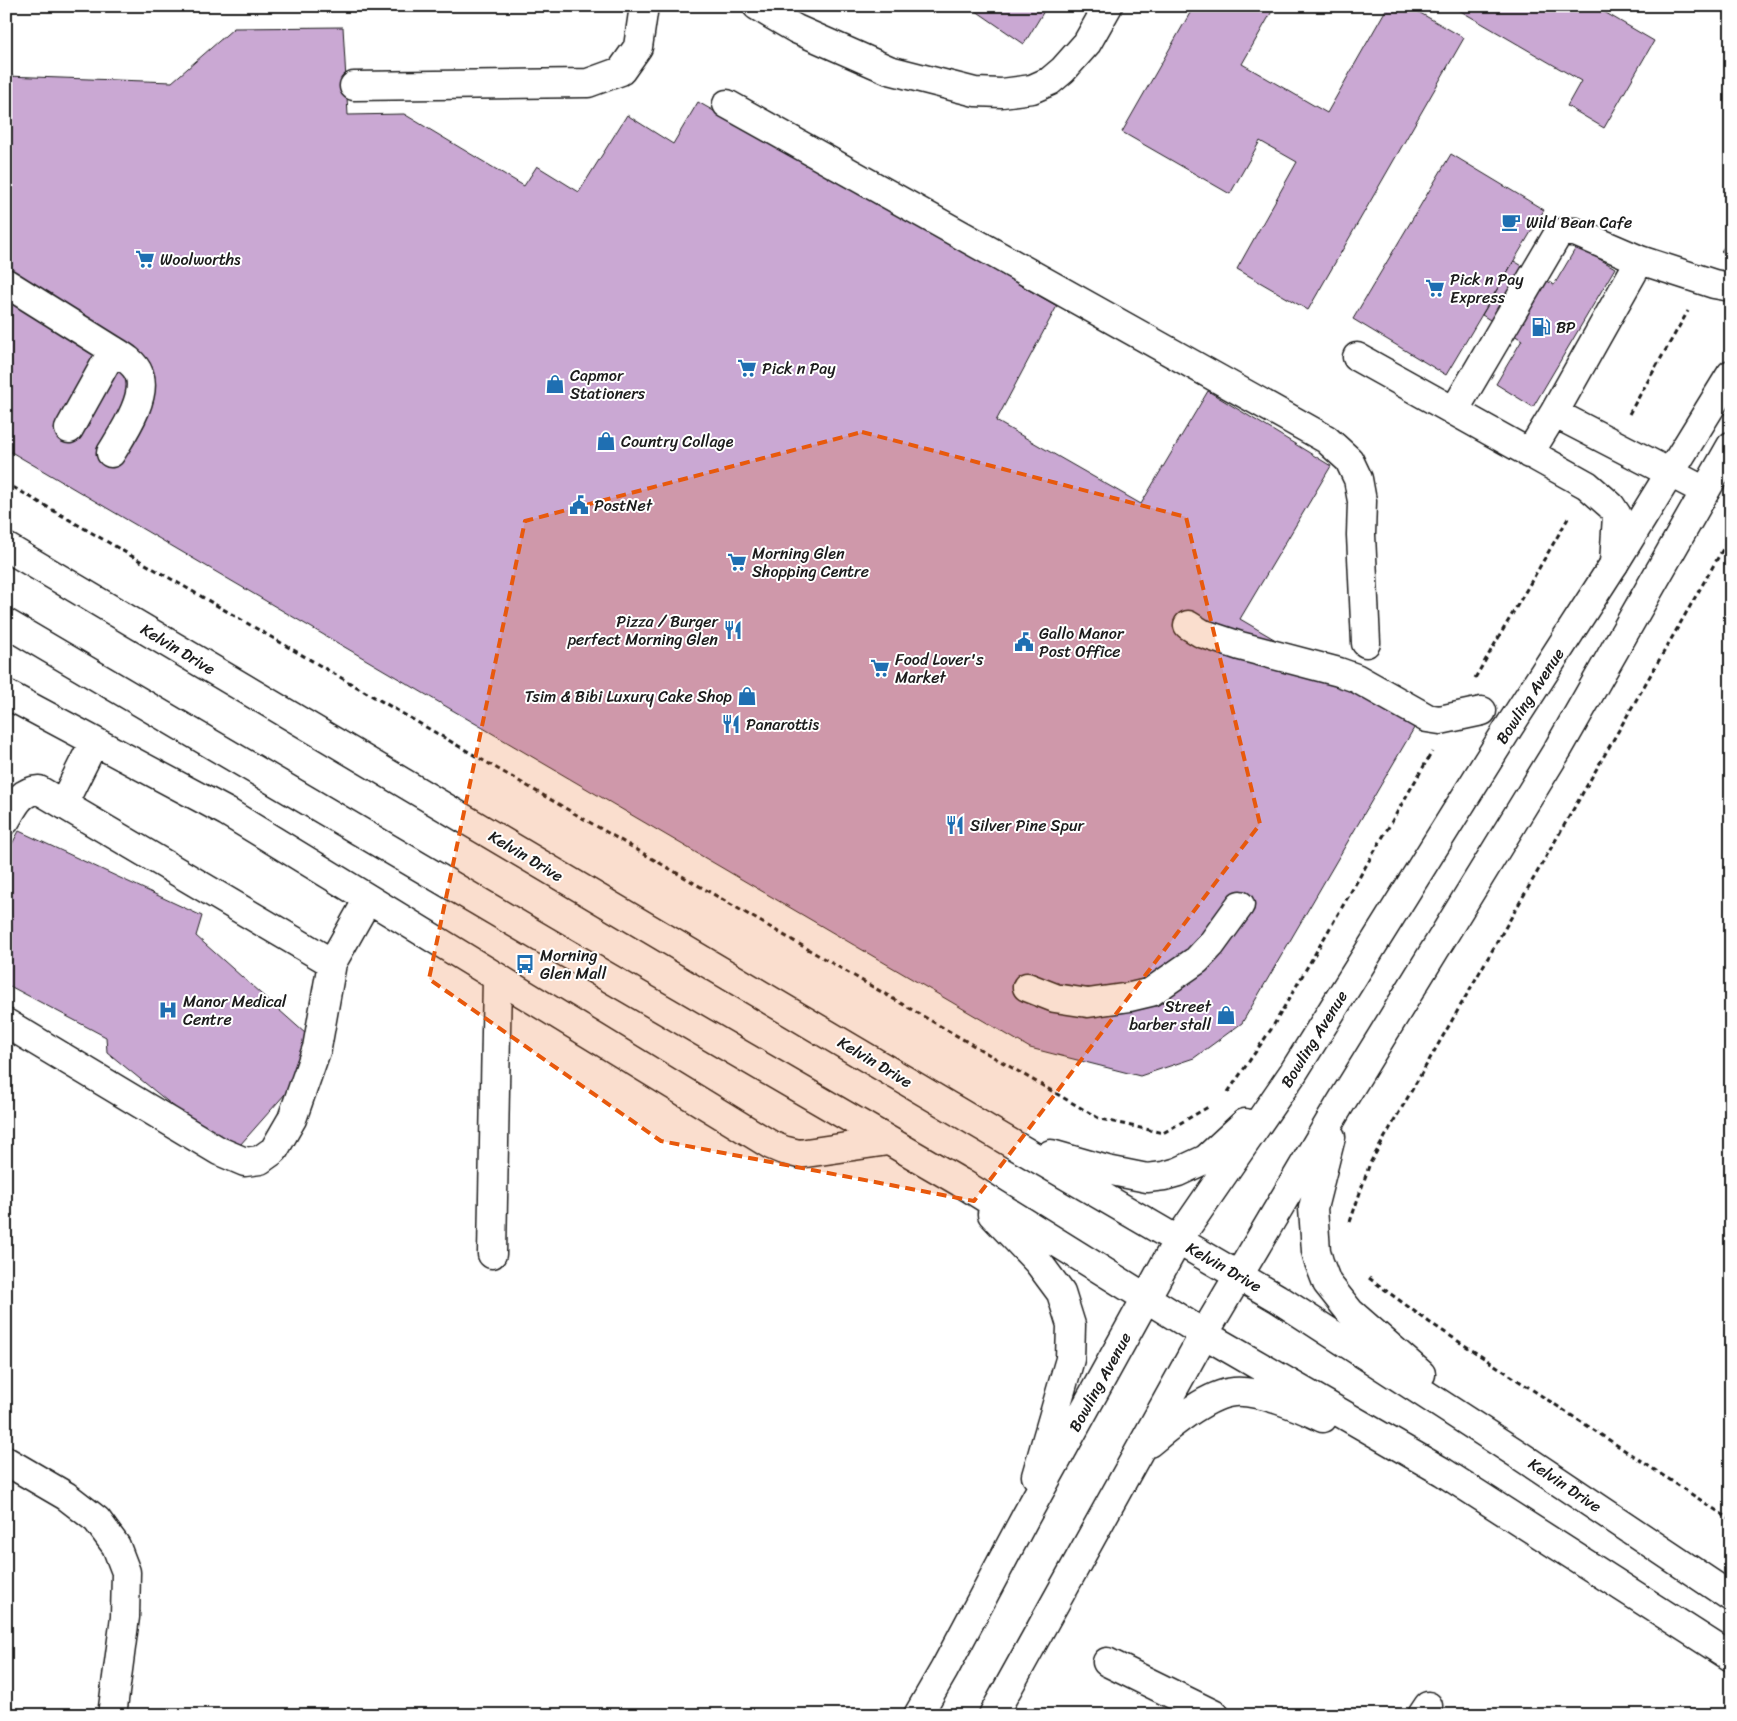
<svg xmlns="http://www.w3.org/2000/svg" width="1737" height="1721" font-family="Sriracha,sans-serif">
  <rect width="100%" height="100%" fill="#fff"/>
  <filter id="ink" filterUnits="userSpaceOnUse"><feTurbulence type="fractalNoise" baseFrequency=".02" numOctaves="2"/><feDisplacementMap in="SourceGraphic" scale="10" xChannelSelector="R" yChannelSelector="G"/><feConvolveMatrix kernelMatrix="1 2 1 2 8 2 1 2 1" color-interpolation-filters="sRGB"/></filter>
  <g filter="url(#ink)">
    <path fill="#caa8d3" stroke="#1c1c1c" d="M927 6H937L934 12Z
      M969 6H1047L1024 44Z
      M1194 6H1275L1242 64 1327 113 1388 6H1408L1464 38 1308 310 1237 269 1297 162 1260 141 1230 194 1122 132Z
      M1452 6H1594L1654 41 1604 128 1567 106 1581 81Z
      M343 27 348 115 404 114 524 186 537 166 579 192 627 115 673 144 698 102 1057 306 996 421 1141 504 1208 391 1331 466 1240 619 1417 723 1242 1023 1194 1058 1140 1076 1030 1048 6 449V76L172 82 234 28Z
      M1451 154 1544 210 1446 375 1353 319Z
      M1577 246 1615 268 1533 407 1496 384 1522 340 1482 315 1514 261 1554 285Z
      M19 831 202 916 196 936 324 1050 232 1154 107 1052 106 1037 6 984V855Z"/>
    <g fill="none" stroke-linecap="round" stroke-linejoin="round">
      <g stroke="#1c1c1c" stroke-width="31">
        <path id="minor" d="M757 6 796 29 889 70 975 92 1002 93 1032 89 1050 81 1063 70 1087 43 1108 6
          M354 86 588 83 621 71 638 47 644 6
          M727 104 1326 439 1349 460 1358 479 1362 501 1361 535 1366 643
          M1640 260 1554 413 1705 491
          M6 283 113 350C123 356 135 363 139 374 148 397 123 433 111 453
          M1357 357 1454 411
          M69 429 113 350
          M1529 454 1554 413
          M1614 564 1617 515 1611 506 1587 485 1454 411 1558 234 1565 232H1575L1640 260 1714 284 1731 287
          M1188 625 1201 633 1240 646 1339 672 1356 678 1427 718 1440 720 1482 711
          M6 694 227 812 771 1145 783 1150 799 1154 888 1141
          M63 804 94 742
          M6 820C15 805 20 791 39 790L332 963
          M1027 987 1055 998 1088 1003 1130 997 1151 992 1197 960 1211 945 1240 905
          M6 1023 219 1151 245 1162 260 1160 274 1150 292 1119 317 1048 332 963 368 899
          M492 1254 497 977
          M6 1461 66 1496 97 1520 116 1546 126 1572 125 1617 112 1715
          M1107 1662 1215 1715
          M1422 1715 1428 1706"/>
      </g>
      <g stroke="#1c1c1c" stroke-width="31">
        <path id="major" d="M6 547 1009 1142 1277 1298 1519 1455 1731 1597
          M6 623 544 940 960 1182 1204 1334 1443 1472 1731 1657
          M1331 1137 1313 1208 1316 1251 1319 1262 1327 1283 1350 1312 1421 1374
          M1051 1154 1107 1170 1147 1178 1164 1176 1178 1172 1206 1159 1245 1123
          M992 1214 1038 1262 1061 1293 1071 1325 1070 1359 1036 1476
          M1149 1443C1170 1426 1207 1394 1234 1392 1259 1390 1300 1407 1323 1418
          M918 1715 944 1670 1026 1516 1178 1240 1293 1073 1509 727 1614 564 1731 374
          M993 1715 1204 1334 1339 1106 1558 749 1731 446"/>
      </g>
      <path stroke="#1c1c1c" stroke-width="3" stroke-dasharray="5 4" stroke-linecap="butt" d="M1722 252 1731 237
        M1629 414 1688 311
        M13 487 1100 1119 1163 1133 1210 1106
        M1475 678 1570 515
        M1228 1092 1272 1028 1432 752
        M1350 1222 1370 1163 1731 535
        M1369 1278 1429 1322 1731 1520"/>
      <use href="#minor" stroke="#fff" stroke-width="28"/>
      <use href="#major" stroke="#fff" stroke-width="28"/>
    </g>
  </g>
  <path fill="#e8590c" fill-opacity="0.2" stroke="#e8590c" stroke-width="4" stroke-dasharray="10 6" stroke-linejoin="round" d="M862 432 1186 517 1260 824 974 1201 661 1141 429 979 525 521Z"/>
  <defs>
    <g id="cafe-bare" transform="scale(1.5)"><path d="M-5.5-4.5H6V0H3Q3 3.5 0 3.5H-2.5Q-5.5 3.5-5.5 0ZM3-3.2v2h1.7v-2ZM-6 4.5H4V6H-6Z" fill="#1f6fb2" stroke="#fff" stroke-width="2.5" paint-order="stroke"/></g>
    <g id="supermarket-bare" transform="scale(1.5)"><path d="M-6-5.5h2.5l.6 2H6L4.5 2H-2.5L-4.4-4H-6ZM-1.5 3.2a1.3 1.3 0 1 0 .1 0ZM3 3.2a1.3 1.3 0 1 0 .1 0Z" fill="#1f6fb2" stroke="#fff" stroke-width="2.5" paint-order="stroke"/></g>
    <g id="fuel-bare" transform="scale(1.5)"><path d="M-5.5-6h7V0h2V4h1.3V-2.5L3-4.5l.8-.8L6-3V5H2.5V1h-1V6h-7ZM-4.2-4.7v3.2H.2V-4.7Z" fill="#1f6fb2" stroke="#fff" stroke-width="2.5" paint-order="stroke"/></g>
    <g id="shop-bare" transform="scale(1.5)"><path d="M-5-2.5h2.3a2.7 3.5 0 0 1 5.4 0H5L5.5 6h-11ZM-1.5-2.5h3a1.5 2.3 0 0 0-3 0Z" fill="#1f6fb2" stroke="#fff" stroke-width="2.5" paint-order="stroke"/></g>
    <g id="civic-bare" transform="scale(1.5)"><path d="M-.6-6.5H3V-4.5H.6V-3L4-1V1h2V6H-6V1h2V-1L-.6-3ZM-1.2 2.5V6h2.4V2.5Z" fill="#1f6fb2" stroke="#fff" stroke-width="2.5" paint-order="stroke"/></g>
    <g id="restaurant-bare" transform="scale(1.5)"><path d="M-5-6h1v4h1v-4h1v4h1v-4h1v5L-1.5 .5V6h-2V.5L-5-1ZM5-6V6H3V1.5H1.5Q1.5-4 5-6Z" fill="#1f6fb2" stroke="#fff" stroke-width="2.5" paint-order="stroke"/></g>
    <g id="bus-bare" transform="scale(1.5)"><path d="M-5-6H5V4H4V6H2V4H-2V6H-4V4H-5ZM-3.5-4V0h7V-4ZM-3.5 1.2v1.5H-2V1.2ZM2 1.2v1.5H3.5V1.2Z" fill="#1f6fb2" stroke="#fff" stroke-width="2.5" paint-order="stroke"/></g>
    <g id="hospital-bare" transform="scale(1.5)"><path d="M-5-5h3v3.5h4V-5h3V5h-3V1.5h-4V5h-3Z" fill="#1f6fb2" stroke="#fff" stroke-width="2.5" paint-order="stroke"/></g>
  </defs>
  <g fill-rule="evenodd">
    <use href="#cafe-bare" x="1511" y="222"/>
    <use href="#supermarket-bare" x="145" y="259"/>
    <use href="#supermarket-bare" x="1435" y="288"/>
    <use href="#fuel-bare" x="1541" y="327"/>
    <use href="#supermarket-bare" x="747" y="368"/>
    <use href="#shop-bare" x="555" y="384"/>
    <use href="#shop-bare" x="606" y="441"/>
    <use href="#civic-bare" x="579" y="505"/>
    <use href="#supermarket-bare" x="737" y="562"/>
    <use href="#restaurant-bare" x="733" y="630"/>
    <use href="#civic-bare" x="1024" y="642"/>
    <use href="#supermarket-bare" x="880" y="668"/>
    <use href="#shop-bare" x="747" y="696"/>
    <use href="#restaurant-bare" x="731" y="724"/>
    <use href="#restaurant-bare" x="955" y="825"/>
    <use href="#bus-bare" x="525" y="964"/>
    <use href="#hospital-bare" x="168" y="1010"/>
    <use href="#shop-bare" x="1226" y="1015"/>
  </g>
  <g text-anchor="middle" dominant-baseline="central" stroke-width="4" stroke-linejoin="round" paint-order="stroke">
    <g font-size="16" fill="#1c1c1c" stroke="#fff" text-anchor="start">
      <text x="1526" y="222">Wild Bean Cafe</text>
      <text x="160" y="259">Woolworths</text>
      <text x="1450" y="279">Pick n Pay<tspan x="1450" dy="18">Express</tspan></text>
      <text x="1556" y="327">BP</text>
      <text x="762" y="368">Pick n Pay</text>
      <text x="570" y="375">Capmor<tspan x="570" dy="18">Stationers</tspan></text>
      <text x="621" y="441">Country Collage</text>
      <text x="594" y="505">PostNet</text>
      <text x="752" y="553">Morning Glen<tspan x="752" dy="18">Shopping Centre</tspan></text>
      <text x="718" y="621" text-anchor="end">Pizza / Burger<tspan x="718" dy="18">perfect Morning Glen</tspan></text>
      <text x="1039" y="633">Gallo Manor<tspan x="1039" dy="18">Post Office</tspan></text>
      <text x="895" y="659">Food Lover's<tspan x="895" dy="18">Market</tspan></text>
      <text x="732" y="696" text-anchor="end">Tsim &amp; Bibi Luxury Cake Shop</text>
      <text x="746" y="724">Panarottis</text>
      <text x="970" y="825">Silver Pine Spur</text>
      <text x="540" y="955">Morning<tspan x="540" dy="18">Glen Mall</tspan></text>
      <text x="183" y="1001">Manor Medical<tspan x="183" dy="18">Centre</tspan></text>
      <text x="1211" y="1006" text-anchor="end">Street<tspan x="1211" dy="18">barber stall</tspan></text>
    </g>
    <g font-size="16" fill="#1c1c1c" stroke="#fff">
      <text transform="translate(178 649) rotate(31)">Kelvin Drive</text>
      <text transform="translate(1530 696) rotate(-57)">Bowling Avenue</text>
      <text transform="translate(526 856) rotate(31)">Kelvin Drive</text>
      <text transform="translate(1314 1039) rotate(-58)">Bowling Avenue</text>
      <text transform="translate(875 1062) rotate(31)">Kelvin Drive</text>
      <text transform="translate(1224 1267) rotate(30)">Kelvin Drive</text>
      <text transform="translate(1100 1382) rotate(-61)">Bowling Avenue</text>
      <text transform="translate(1565 1485) rotate(34)">Kelvin Drive</text>
    </g>
  </g>
  <rect width="1737" height="1721" fill="none" stroke="#fff" stroke-width="25"/>
  <rect x="12" y="12" width="1712" height="1696" fill="none" stroke="#1c1c1c" stroke-width="2" filter="url(#ink)"/>
</svg>
